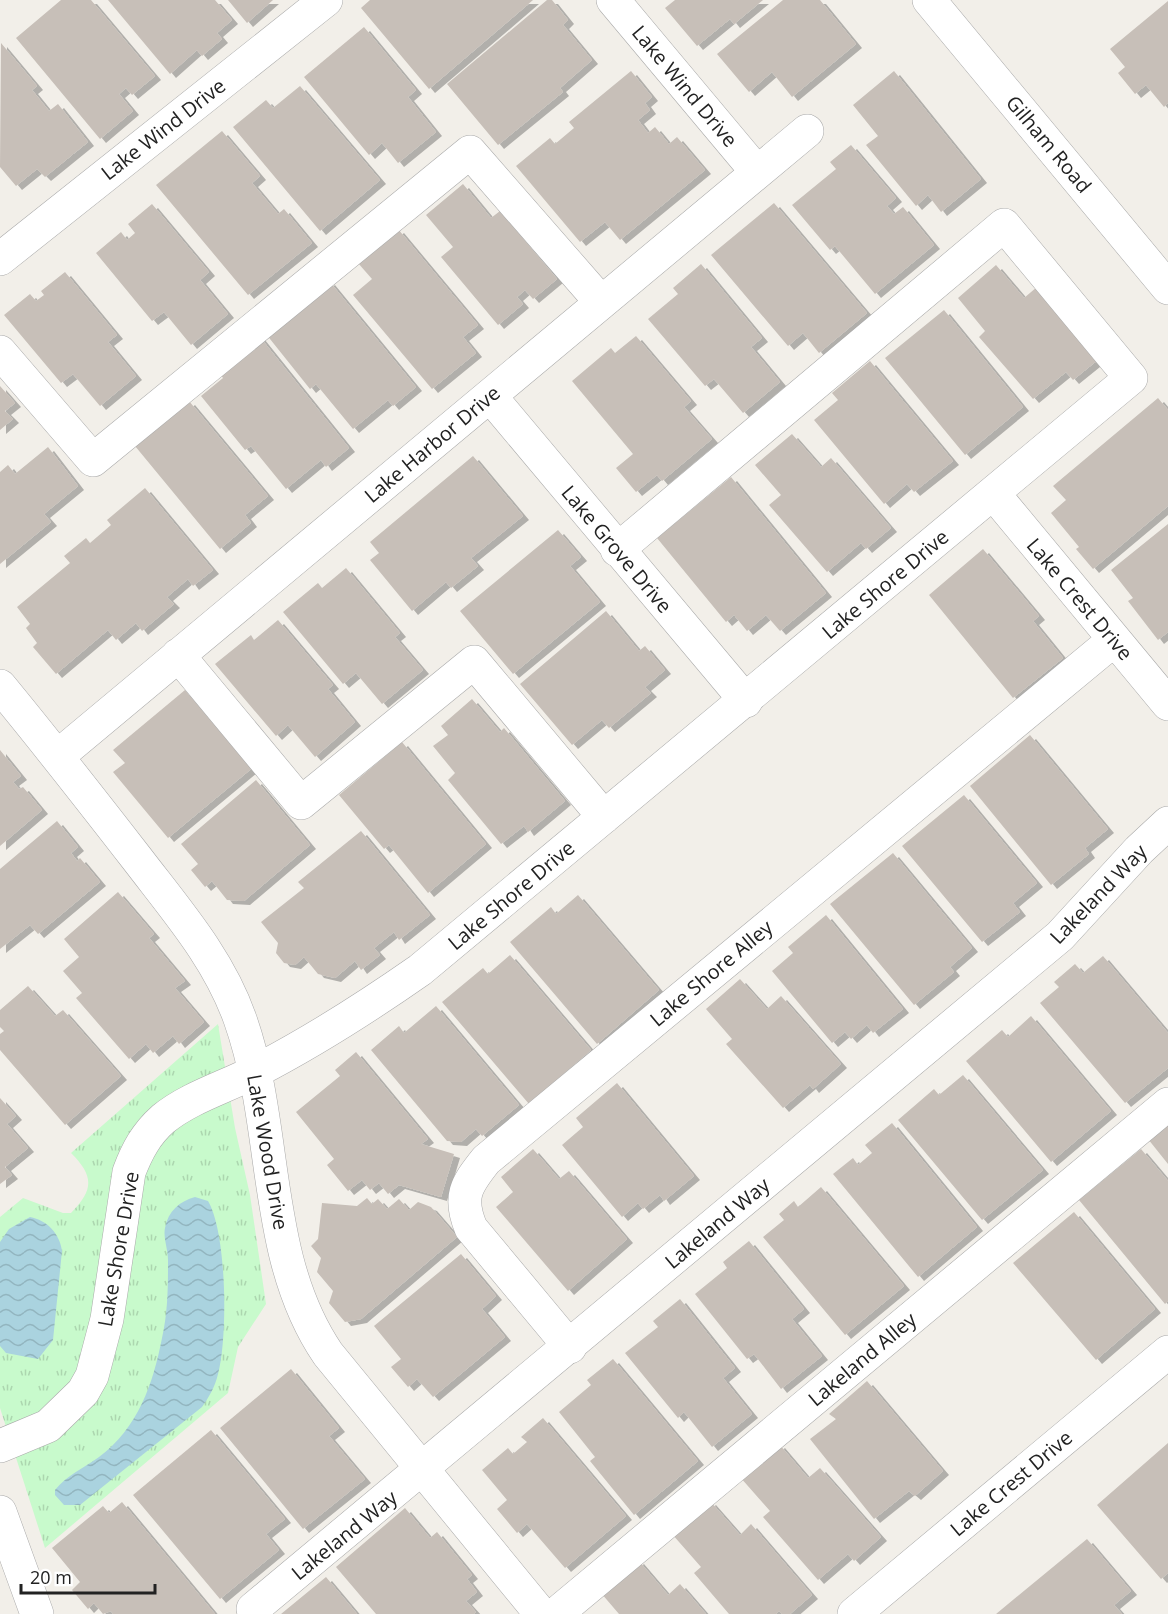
<svg xmlns="http://www.w3.org/2000/svg" width="1168" height="1614" font-family="'Open Sans',sans-serif">
  <defs>
    <pattern id="park-tufts" width="24" height="20" patternUnits="userSpaceOnUse" patternTransform="scale(1.5)"><rect width="24" height="20" fill="#c8facc"/><path d="M3 7l-1-3M5 7V3M7 7l1-3M15 17l-1-3M17 17v-4M19 17l1-3" fill="none" stroke="#acd6af"/></pattern>
    <pattern id="water-waves" width="16" height="10" patternUnits="userSpaceOnUse" patternTransform="scale(1.5)"><rect width="16" height="10" fill="#aad3df"/><path d="M0 5q4-4 8 0t8 0" fill="none" stroke="#92b5bf"/></pattern>
    <filter id="shadow"><feDropShadow dx="6" dy="4" stdDeviation="0" flood-color="#0004"/></filter>
  </defs>
  <rect width="100%" height="100%" fill="#f2efe9"/>
  <path fill="url(#park-tufts)" d="M218 1024 235 1128 250 1195 266 1304 238 1347 228 1393 45 1548 0 1408V1217L23 1198 63 1213H71C95 1189 93 1175 71 1153Z"/>
  <path fill="url(#water-waves)" d="M195 1197 208 1201C227 1233 228 1337 218 1374 215 1387 209 1397 202 1407L80 1505H64L55 1495V1490C66 1476 85 1467 99 1457 138 1428 153 1384 162 1338 168 1312 168 1286 168 1260 168 1249 163 1238 165 1228 168 1211 180 1201 195 1197Z
    M30 1217C47 1220 60 1234 62 1251L53 1340 38 1359 6 1353 0 1346V1242L9 1229Z"/>
  <path fill="#c7bfb8" filter="url(#shadow)" d="M61 0H91L155 76 132 95 126 88 119 94 133 111 100 139 16 38Z
    M108 0H215L232 20 217 33 222 39 202 56 197 50 170 74Z
    M228 0H273L247 23Z
    M370 0H533L429 89 361 8Z
    M547 0H552L568 20 563 25 592 60 560 88 563 92 498 145 447 84Z
    M675 0H763L734 24 730 19 697 46 665 8Z
    M783 0H820L856 44 792 97 772 72 749 92 717 54Z
    M1168 1V103L1164 107 1146 85 1135 94 1118 73 1125 67 1110 49Z
    M364 27 416 90 408 97 436 132 398 163 382 143 369 155 304 77Z
    M1 43 37 86 32 90 49 111 58 104 88 142 45 177 37 169 16 186 0 167Z
    M631 71 652 97 645 103 650 110 638 120 648 133 655 127 669 144 677 137 705 170 620 240 605 222 580 242 516 166 550 138 555 144 574 128 569 122Z
    M894 71 981 179 941 212 928 195 916 206 866 145 878 136 853 105Z
    M300 86 380 180 320 231 233 127 266 100 273 108Z
    M222 131 260 176 252 183 278 214 284 209 312 243 248 295 156 185Z
    M851 145 896 198 887 206 894 214 903 207 934 245 875 294 835 246 830 250 792 205 836 169 830 162Z
    M463 184 491 218 500 211 557 279 533 299 525 290 517 297 523 304 498 325 441 257 453 247 426 215Z
    M774 203 867 313 819 353 803 333 788 346 711 255Z
    M152 204 209 272 200 280 228 314 191 345 164 312 152 321 96 253 121 232 127 240 135 233 128 224Z
    M398 229 478 325 463 337 476 353 432 389 353 295 372 279 358 263Z
    M701 264 762 338 751 347 780 382 743 413 714 379 705 386 648 319 678 294 673 288Z
    M996 265 1024 298 1037 287 1099 359 1073 380 1066 372 1033 399 979 337 985 331 958 298Z
    M65 272 117 335 108 342 136 376 100 406 73 374 61 383 4 315 30 294 36 301 44 295 41 291Z
    M329 281 416 387 393 406 388 400 353 429 316 384 310 389 266 334Z
    M944 310 1023 407 965 455 885 358Z
    M259 336 349 448 326 467 321 460 286 489 251 446 245 450 201 396 223 378 217 370Z
    M636 336 691 401 684 407 712 439 662 481 657 475 636 492 616 468 633 454 572 381 611 348 615 353Z
    M870 361 953 461 914 492 907 484 884 504 814 420 838 400 832 393Z
    M0 386 15 403 5 411 13 419 0 430Z
    M1158 398 1168 410V506L1093 569 1076 549 1079 547 1051 513 1066 500 1053 486Z
    M189 401 268 496 245 515 251 523 220 549 135 446Z
    M792 434 821 467 831 458 891 528 866 549 861 543 827 572 769 505 781 495 755 465Z
    M48 447 78 486 44 514 51 522 0 564V472L8 465 15 474Z
    M473 456 523 516 471 558 478 566 451 588 446 582 412 611 370 560 379 553 370 542Z
    M731 477 826 593 780 631 766 615 747 631 734 615 726 622 657 538Z
    M145 488 213 570 193 586 188 579 167 597 174 604 142 631 136 623 116 640 108 630 56 674 33 647 37 643 26 628 30 624 17 607 70 563 64 556 86 538 90 543 111 525 107 520Z
    M1168 524V632L1158 640 1128 601 1133 598 1111 570Z
    M558 530 581 557 570 566 600 602 513 674 460 611Z
    M983 549 1039 616 1033 621 1063 658 1013 698 929 595Z
    M346 568 400 633 395 637 423 670 382 704 356 673 343 684 283 612 318 583 322 588Z
    M606 611 639 651 645 646 665 670 645 687 651 693 609 728 602 720 572 745 520 684Z
    M278 620 333 685 328 689 355 722 315 757 288 725 276 736 215 664 251 635 254 640Z
    M185 690 251 769 168 838 113 772 125 763 113 750Z
    M472 699 500 732 504 728 565 801 528 832 524 826 501 844 448 780 455 773 433 746 448 735 441 726Z
    M1030 735 1108 829 1085 848 1089 854 1051 885 970 786Z
    M402 742 486 844 428 893 389 845 384 849 339 795Z
    M0 750 21 776 13 782 19 789 23 787 42 810 0 846Z
    M256 780 310 845 244 901 227 900 212 881 205 887 191 870 198 864 181 844Z
    M964 795 1037 883 1013 903 1020 912 982 942 902 846Z
    M57 821 78 847 71 853 77 861 80 858 100 882 38 934 30 925 0 949V869Z
    M361 831 430 915 399 940 394 932 374 948 380 955 361 970 355 961 335 978 318 974 304 957 295 965 284 963 276 953 278 943 261 922 304 888 298 882Z
    M893 853 972 948 950 967 954 972 914 1005 830 904Z
    M118 892 154 934 149 938 185 981 175 988 204 1022 179 1044 173 1036 153 1053 146 1044 129 1059 76 998 82 993 63 971 79 957 64 939Z
    M578 895 659 990 597 1044 510 942 551 907 556 914Z
    M826 915 903 1009 873 1033 867 1025 851 1039 845 1032 832 1043 772 971 793 953 788 947Z
    M510 955 591 1050 529 1104 442 1002 483 968 488 974Z
    M1103 956 1168 1033V1068L1125 1103 1040 1003 1059 987 1054 982 1075 964 1083 973Z
    M740 979 767 1009 781 996 841 1064 813 1089 810 1085 783 1108 726 1044 732 1039 706 1009Z
    M28 986 55 1016 63 1010 121 1076 65 1125 0 1050V1034L4 1031 0 1027V1010Z
    M436 1006 519 1105 482 1136 476 1129 461 1142 447 1141 371 1050 399 1026 404 1033Z
    M1031 1016 1111 1111 1051 1162 966 1061 1002 1030 1008 1037Z
    M356 1052 428 1139 421 1144 454 1154 441 1197 399 1185 388 1194 379 1183 370 1190 362 1180 348 1191 327 1165 334 1159 296 1112 340 1076 335 1070Z
    M963 1075 1043 1170 982 1220 898 1120 934 1089 939 1095Z
    M617 1083 694 1176 664 1201 660 1195 643 1209 638 1203 622 1217 562 1145 583 1127 576 1118Z
    M0 1098 16 1116 7 1124 28 1148 5 1167 12 1175 0 1184Z
    M1168 1122V1164L1148 1139Z
    M892 1123 977 1227 918 1277 833 1174 853 1158 858 1165 872 1153 865 1145Z
    M533 1149 559 1179 569 1171 627 1239 568 1291 496 1207 513 1192 501 1177Z
    M1141 1149 1168 1181V1301L1165 1304 1079 1200Z
    M821 1187 904 1286 845 1335 763 1237 784 1220 779 1214 794 1201 798 1207Z
    M367 1198 372 1204 378 1199 387 1209 399 1199 409 1210 418 1202 431 1207 457 1237 361 1319 345 1322 329 1303 333 1291 317 1272 321 1258 311 1246 318 1239 322 1203 357 1206Z
    M1074 1212 1155 1309 1096 1360 1013 1263Z
    M749 1241 804 1309 792 1319 822 1356 781 1389 754 1354 747 1359 695 1294 727 1268 723 1262Z
    M461 1254 496 1296 482 1309 505 1337 433 1397 417 1379 408 1387 391 1367 401 1359 374 1326Z
    M680 1299 735 1368 723 1378 752 1414 712 1447 684 1412 678 1418 625 1353 658 1327 653 1321Z
    M613 1359 698 1461 634 1515 590 1461 595 1457 559 1412 591 1385 587 1380Z
    M291 1369 339 1428 329 1436 365 1479 303 1529 220 1428Z
    M867 1381 943 1471 915 1496 909 1491 874 1519 810 1439 836 1419 829 1414Z
    M543 1418 626 1516 565 1568 527 1524 517 1533 497 1509 507 1500 482 1470 508 1448 513 1454 527 1442 521 1437Z
    M211 1430 285 1519 266 1534 279 1550 220 1599 133 1495Z
    M1168 1443V1573L1161 1579 1097 1505Z
    M779 1444 808 1478 820 1468 881 1537 854 1561 848 1554 818 1580 763 1517 770 1511 740 1477Z
    M710 1501 740 1535 751 1524 812 1595 790 1614H782L779 1611 776 1614H729L694 1573 701 1567 672 1534Z
    M122 1502 215 1614H113L111 1611 103 1614 94 1603 88 1609 72 1590 80 1582 52 1548 103 1506 109 1513Z
    M405 1508 430 1538 437 1532 472 1575 467 1579 477 1592 466 1601 476 1612 474 1614H376L336 1567Z
    M1087 1539 1131 1591 1114 1605 1122 1614H996Z
    M638 1560 668 1595 680 1584 706 1614H619L601 1593Z
    M326 1577 357 1614H281Z"/>
  <g fill="none" stroke-linecap="round" stroke-linejoin="round">
    <g stroke="#a9a9a9" stroke-width="34">
      <path id="minor" d="M613 0 757 172
        M929 0 1168 288
        M0 259 326 0
        M0 352 93 460 470 152 601 302
        M490 396 746 701
        M993 493 1168 704
        M178 655 301 803 474 662 604 817
        M0 686C47 743 93 802 138 860 177 911 219 959 240 1019 279 1128 261 1256 328 1354L541 1614
        M58 756 807 131
        M570 1347 471 1228C458 1197 466 1185 486 1160L1114 640
        M0 1446 48 1426 83 1392 92 1376 107 1319 129 1172C137 1151 146 1134 163 1119 190 1097 226 1087 256 1071 314 1041 367 1007 420 970L1131 378 1004 225 617 550
        M0 1512 37 1614
        M253 1609 1060 936 1139 850 1168 823
        M556 1614 1168 1104
        M854 1614 1168 1352"/>
    </g>
    <use href="#minor" stroke="#fff" stroke-width="33"/>
  </g>
  <g text-anchor="middle" dominant-baseline="central" stroke-width="4.5" stroke-linejoin="round" paint-order="stroke">
    <g font-size="20" fill="#222" stroke="#fff">
      <text transform="translate(685 86) rotate(50)">Lake Wind Drive</text>
      <text transform="translate(163 129) rotate(-38)">Lake Wind Drive</text>
      <text transform="translate(1049 144) rotate(50)">Gilham Road</text>
      <text transform="translate(432 444) rotate(-40)">Lake Harbor Drive</text>
      <text transform="translate(617 549) rotate(50)">Lake Grove Drive</text>
      <text transform="translate(885 584) rotate(-40)">Lake Shore Drive</text>
      <text transform="translate(1080 599) rotate(50)">Lake Crest Drive</text>
      <text transform="translate(1098 894) rotate(-46)">Lakeland Way</text>
      <text transform="translate(511 895) rotate(-40)">Lake Shore Drive</text>
      <text transform="translate(711 973) rotate(-40)">Lake Shore Alley</text>
      <text transform="translate(268 1152) rotate(80)">Lake Wood Drive</text>
      <text transform="translate(717 1223) rotate(-40)">Lakeland Way</text>
      <text transform="translate(118 1249) rotate(-80)">Lake Shore Drive</text>
      <text transform="translate(862 1359) rotate(-40)">Lakeland Alley</text>
      <text transform="translate(1011 1483) rotate(-40)">Lake Crest Drive</text>
      <text transform="translate(344 1535) rotate(-39)">Lakeland Way</text>
    </g>
  </g>
  <path d="M21 1584v9h134v-9" fill="none" stroke="#222222" stroke-width="3"/>
  <text x="30" y="1584" font-size="18" fill="#222222" stroke="#ffffff" stroke-width="4.5" paint-order="stroke">20 m</text>
</svg>
